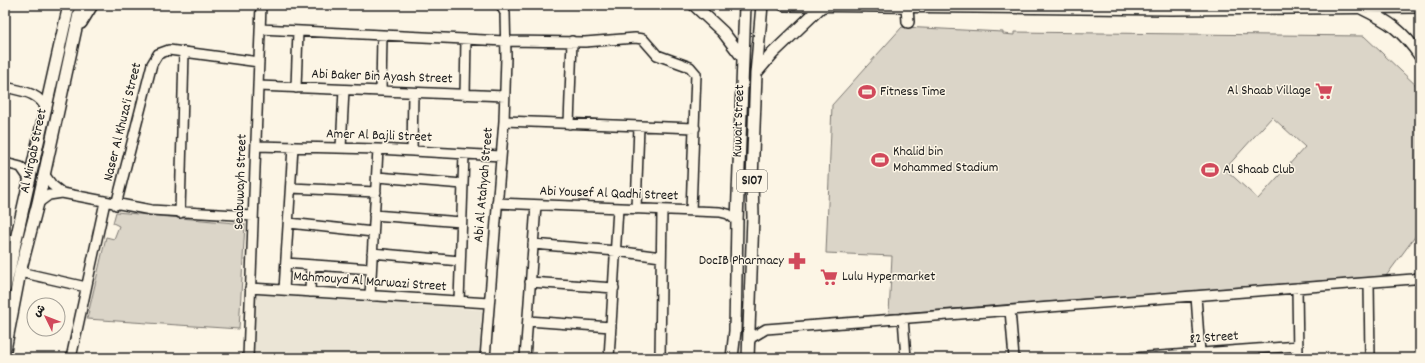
<svg xmlns="http://www.w3.org/2000/svg" width="1425" height="363" font-family="Dekko,'Playpen Sans Arabic',sans-serif">
  <rect width="100%" height="100%" fill="#fcf5e5"/>
  <filter id="ink" filterUnits="userSpaceOnUse"><feTurbulence type="fractalNoise" baseFrequency=".025" numOctaves="2"/><feDisplacementMap in="SourceGraphic" scale="8" xChannelSelector="R" yChannelSelector="G"/><feConvolveMatrix kernelMatrix="1 2 1 2 8 2 1 2 1" color-interpolation-filters="sRGB"/></filter>
  <g filter="url(#ink)">
    <path fill="#ebe5d6" d="M253 290 482 310 479 358H251Z"/>
    <path fill="#dbd5c8" stroke="#7c7872" fill-rule="evenodd" d="M902 27 1003 32V34L1014 35V32L1364 36 1420 89V230L1386 276 889 314 892 256 826 253 832 105ZM1272 117 1305 147 1258 199 1225 169Z
      M116 212 245 224 239 329 87 319 106 237 114 239 119 226 113 223Z"/>
    <g fill="none" stroke-linecap="round" stroke-linejoin="round">
      <g stroke="#1c1c1c" stroke-width="12">
        <path id="minor" d="M260 29 505 41 585 42 635 38 643 39 657 55 690 67 696 74 691 211
          M258 86 505 96
          M5 87C21 91 39 92 46 109
          M296 88 298 31
          M381 91 382 35
          M465 95 466 39
          M504 121 695 128
          M569 124 572 41
          M256 146 378 149 501 156
          M341 148 344 90
          M412 151 413 93
          M5 163 21 167 30 180
          M44 174 52 185 62 193
          M377 177 463 184
          M291 188 376 192
          M38 203 49 195 62 193 151 210 253 216
          M497 203 720 212 728 214 737 221
          M116 205 152 64 158 54 169 50 259 62
          M636 209 639 126
          M180 213 184 52
          M374 215 461 222
          M289 223 373 232
          M533 244 616 251 661 257
          M372 253 460 261
          M286 263 371 269
          M20 272 86 287
          M530 282 614 288
          M1369 283 1370 358
          M250 288 489 303
          M1297 288 1298 358
          M284 290 293 147
          M310 292 311 265
          M370 296 378 149
          M1196 296 1200 353
          M459 301 464 154
          M1010 310 1014 358
          M903 318 906 358
          M528 321 611 327
          M749 343 751 338 766 329 1413 279 1420 277
          M71 358 105 202
          M248 358 261 5
          M485 358 504 121 506 57 505 13 501 5
          M525 358 536 205
          M609 358 618 208
          M660 358 662 210
          M1133 358 1298 346"/>
      </g>
      <g stroke="#1c1c1c" stroke-width="14">
        <path id="major" d="M694 5 723 32 743 58
          M784 5 1171 9 1420 7
          M907 6 908 22
          M1361 8C1390 22 1402 30 1420 56
          M81 23 92 5
          M756 73 773 53 821 7 825 6
          M5 288 69 5
          M5 350 20 272 38 203 81 5
          M732 358 735 331 737 221 745 5
          M748 358 753 217 752 180 756 74 762 5"/>
      </g>
      <use href="#minor" stroke="#fcf5e5" stroke-width="9"/>
      <use href="#major" stroke="#fcf5e5" stroke-width="11"/>
    </g>
  </g>
  <defs>
    <g id="supermarket-bare" transform="scale(1.38)"><path d="M-6-5.5h2.5l.6 2H6L4.5 2H-2.5L-4.4-4H-6ZM-1.5 3.2a1.3 1.3 0 1 0 .1 0ZM3 3.2a1.3 1.3 0 1 0 .1 0Z" fill="#d1495b" stroke="#fcf5e5" stroke-width="2.5" paint-order="stroke"/></g>
    <g id="stadium-bare" transform="scale(1.38)"><path d="M0-5a6.5 5 0 1 0 0 10a6.5 5 0 1 0 0-10ZM-3.5-1.8h7v3.6h-7Z" fill="#d1495b" stroke="#fcf5e5" stroke-width="2.5" paint-order="stroke"/></g>
    <g id="pharmacy-bare" transform="scale(1.38)"><path d="M-2-6h4v4h4v4h-4v4h-4v-4h-4v-4h4Z" fill="#d1495b" stroke="#fcf5e5" stroke-width="2.5" paint-order="stroke"/></g>
  </defs>
  <g fill-rule="evenodd">
    <use href="#supermarket-bare" x="1324" y="91"/>
    <use href="#stadium-bare" x="867" y="92"/>
    <use href="#stadium-bare" x="880" y="160"/>
    <use href="#stadium-bare" x="1210" y="170"/>
    <use href="#pharmacy-bare" x="797" y="261"/>
    <use href="#supermarket-bare" x="829" y="277"/>
  </g>
  <g text-anchor="middle" dominant-baseline="central" stroke-width="3" stroke-linejoin="round" paint-order="stroke">
    <rect fill="#fcf5e5" stroke="#5f5d58" stroke-width="1" x="737" y="170" width="30" height="22" rx="3"/>
    <g font-size="13" font-weight="bold" fill="#1c1c1c">
      <text x="752" y="181">S107</text>
    </g>
    <g font-size="14" fill="#1c1c1c" stroke="#fcf5e5">
      <text transform="translate(382 77) rotate(2)">Abi Baker Bin Ayash Street</text>
      <text transform="translate(739 121) rotate(-88)">Kuwait Street</text>
      <text transform="translate(123 122) rotate(-76)">Naser Al Khuza'i Street</text>
      <text transform="translate(379 136) rotate(2)">Amer Al Bajli Street</text>
      <text transform="translate(34 151) rotate(-78)">Al Mirgab Street</text>
      <text transform="translate(241 182) rotate(-88)">Seabuwayh Street</text>
      <text transform="translate(484 185) rotate(-85)">Abi Al Atahyah Street</text>
      <text transform="translate(609 194) rotate(2)">Abi Yousef Al Qadhi Street</text>
      <text transform="translate(370 282) rotate(4)">Mahmouyd Al Marwazi Street</text>
      <text transform="translate(1214 338) rotate(-4)">82 Street</text>
    </g>
    <g font-size="14" fill="#1c1c1c" stroke="#fcf5e5" text-anchor="start">
      <text x="1311" y="91" text-anchor="end">Al Shaab Village</text>
      <text x="880" y="92">Fitness Time</text>
      <text x="893" y="152">Khalid bin<tspan x="893" dy="16">Mohammed Stadium</tspan></text>
      <text x="1223" y="170">Al Shaab Club</text>
      <text x="784" y="261" text-anchor="end">DocIB Pharmacy</text>
      <text x="842" y="277">Lulu Hypermarket</text>
    </g>
  </g>
  <rect width="1425" height="363" fill="none" stroke="#fcf5e5" stroke-width="20"/>
  <rect x="10" y="10" width="1405" height="343" fill="none" stroke="#1c1c1c" stroke-width="1.5" filter="url(#ink)"/>
  <g transform="translate(46 317) rotate(313)"><circle r="19" fill="#fcf5e5" stroke="#a29e95"/>
  <path d="M0-3L7 15L0 10L-7 15Z" fill="#d1495b"/>
  <text y="-6" font-size="11" font-weight="bold" text-anchor="middle" fill="#1c1c1c">ش</text>
  </g>
</svg>
